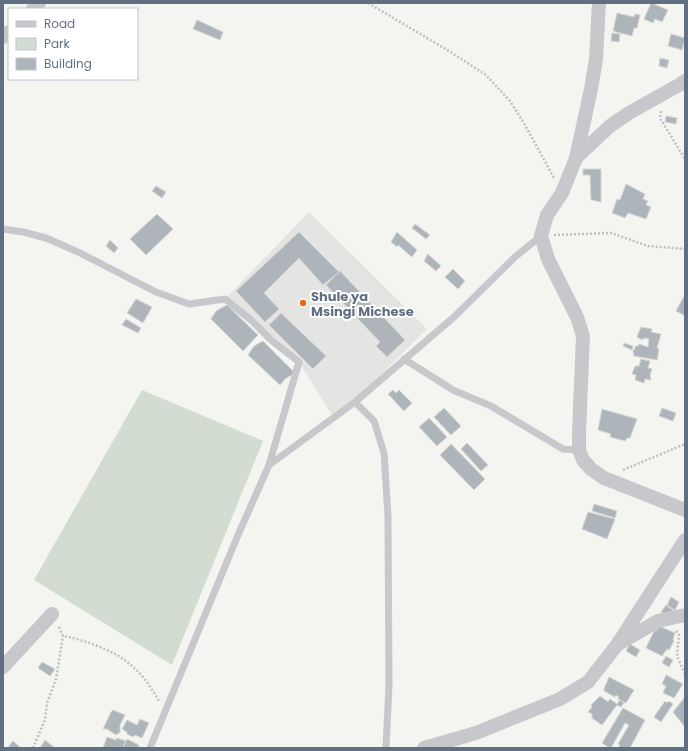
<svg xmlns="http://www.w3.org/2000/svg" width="688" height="751" font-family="Poppins,sans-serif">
  <rect width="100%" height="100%" fill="#f4f4f0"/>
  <path fill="#e4e5e3" d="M309 212 427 329 335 420 299 362 225 299Z"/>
  <path fill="#d3dcd0" d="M142 390 263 441 172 665 34 580Z"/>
  <path fill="#aeb5ba" stroke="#d5d5d3" d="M651 3 668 10 662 22 655 19 653 23 644 19Z
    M617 13 634 17 635 14 640 15 637 28H634L632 36 613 31Z
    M197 20 223 32 220 40 193 29Z
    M612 33 620 34 619 42 611 41Z
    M671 34 685 38 682 50 668 46Z
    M660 58 669 60 667 68 659 66Z
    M666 116 677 118 676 124 665 122Z
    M583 169H601V202L591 200 590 175H583Z
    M626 184 645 194 643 199 648 201 646 205 651 207 646 219 628 213 625 218 612 213 617 199 620 200Z
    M156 186 166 192 162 198 152 191Z
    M157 214 173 229 146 255 130 239Z
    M415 224 430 235 426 239 412 228Z
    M299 232 339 272 323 285 299 258 264 293 279 309 265 322 236 291Z
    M397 232 417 250 412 257 398 245 397 247 391 242Z
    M110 240 118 248 114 253 106 246Z
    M428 254 441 266 436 271 424 261Z
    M453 269 465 281 458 289 445 277Z
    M340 271 405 340 387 357 376 346 380 342 326 285Z
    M685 294V316L676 311Z
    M136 299 152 307 143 323 127 313Z
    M227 305 258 335 243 351 211 319 216 311Z
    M281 313 326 356 313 369 269 325Z
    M126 319 141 328 138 333 122 325Z
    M641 327 652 329 651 332 661 334 657 348 659 349 657 360 634 356 633 351 636 346H638L639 344 648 347 649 339 644 338 642 340 637 337Z
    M263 341 295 373 285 379 280 385 248 355 254 346Z
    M624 343 633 346 632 350 623 346Z
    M641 359 650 361 648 368 652 369 650 375 651 380 645 379 644 383 635 380 636 375 632 374 635 366H639Z
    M393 390 396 393 399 390 412 403 404 411 388 394Z
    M444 408 461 426 451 435 434 417Z
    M662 408 676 413 673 421 659 416Z
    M602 409 637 419 630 438H627L625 441 610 437 611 434 598 430Z
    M429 418 447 437 437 446 419 427Z
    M467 443 488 465 481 471 461 449Z
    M451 444 485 479 474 490 440 455Z
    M594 504 617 511 615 518 592 511Z
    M588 512 615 519 607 539 582 529Z
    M671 597 679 602 675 610 667 605Z
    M666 605 674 611 670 618 661 612Z
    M659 626 675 633 673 640 674 641 669 650 667 649 662 656 646 648 654 631H656Z
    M630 644 640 650 636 657 626 651Z
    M666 656 673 660 669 667 662 663Z
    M42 662 55 669 50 676 38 668Z
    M666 675 683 684 674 698 663 693 666 686 662 684Z
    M609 677 634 690 626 703 618 699 619 697 616 695 615 697 604 691V689Z
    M600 696 608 702 610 699 617 704 620 700 624 703 621 707 617 705 602 725 592 718V714L588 712 592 707 591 705Z
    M685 697V727L673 712Z
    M665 701 667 703 669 701 673 704 661 722 654 717Z
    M623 708 645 720 630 748H618L620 745 618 744 629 725 625 723 611 748H609L602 743Z
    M113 710 125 715 120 725V732L116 735 107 729H103L111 712Z
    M140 719 149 723 142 738 135 735 133 737 127 734V732L122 729 127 720 137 725Z
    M107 737 116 740 117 738 126 741 123 748H103Z
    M127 739 139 745 138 748H123Z
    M45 740 55 748H40Z
    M13 741 21 748 8 747Z"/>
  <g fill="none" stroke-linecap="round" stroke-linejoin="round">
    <path stroke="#bfc0c2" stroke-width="2.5" stroke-dasharray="2 2" stroke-linecap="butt" d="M368 3 449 51 486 75 510 101 525 125 554 178
      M661 111 660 118 685 159
      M554 235 611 233 648 246 685 249
      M623 470 685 444
      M59 627 63 636C85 640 117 651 133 667 144 676 152 689 159 701
      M676 631 679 634 677 656 685 674
      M33 748 45 720 47 703 56 679 63 636"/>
    <path stroke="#c6c8cc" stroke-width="7" d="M3 229 23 232 46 238 78 252 156 292 189 304 225 299 251 320 271 340 299 362 269 465 238 535 150 748
      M404 359 453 390 491 406 563 449 579 450
      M355 402 374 421 384 453 388 516 389 685 386 748
      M269 465 355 402 454 317 516 256 541 236"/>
    <path stroke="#c6c8cc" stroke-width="14" d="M599 3 596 59 591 89 576 158 562 193 547 215 541 236 548 259 577 317 583 336 579 432V450L583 460 591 469 604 478 685 510
      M33 9 39 3
      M3 37 9 32
      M577 157 610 126 629 113 679 85 685 81
      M620 643 658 621 685 615
      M3 667 52 614
      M424 748 476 733 560 699 588 682 617 645 685 540"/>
  </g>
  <circle fill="#ef6415" stroke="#fff" stroke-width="1.5" cx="303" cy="303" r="4"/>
  <g text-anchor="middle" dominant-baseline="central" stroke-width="4" stroke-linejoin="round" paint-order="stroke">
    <g font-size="13" font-weight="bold" fill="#616f83" stroke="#fff" text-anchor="start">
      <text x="311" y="296">Shule ya<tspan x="311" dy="15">Msingi Michese</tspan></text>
    </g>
  </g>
  <rect width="688" height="751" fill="none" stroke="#616f83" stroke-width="8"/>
  <rect x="8" y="8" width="130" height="72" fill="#ffffff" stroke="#c0c5cd"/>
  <rect x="16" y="21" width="20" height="6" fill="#c6c8cc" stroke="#c0c5cd"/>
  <text x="44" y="28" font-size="12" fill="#616f83">Road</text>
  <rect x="16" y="38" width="20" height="12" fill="#d3dcd0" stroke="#c0c5cd"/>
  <text x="44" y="48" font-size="12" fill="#616f83">Park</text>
  <rect x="16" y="58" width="20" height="12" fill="#aeb5ba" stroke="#c0c5cd"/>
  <text x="44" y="68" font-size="12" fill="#616f83">Building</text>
</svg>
